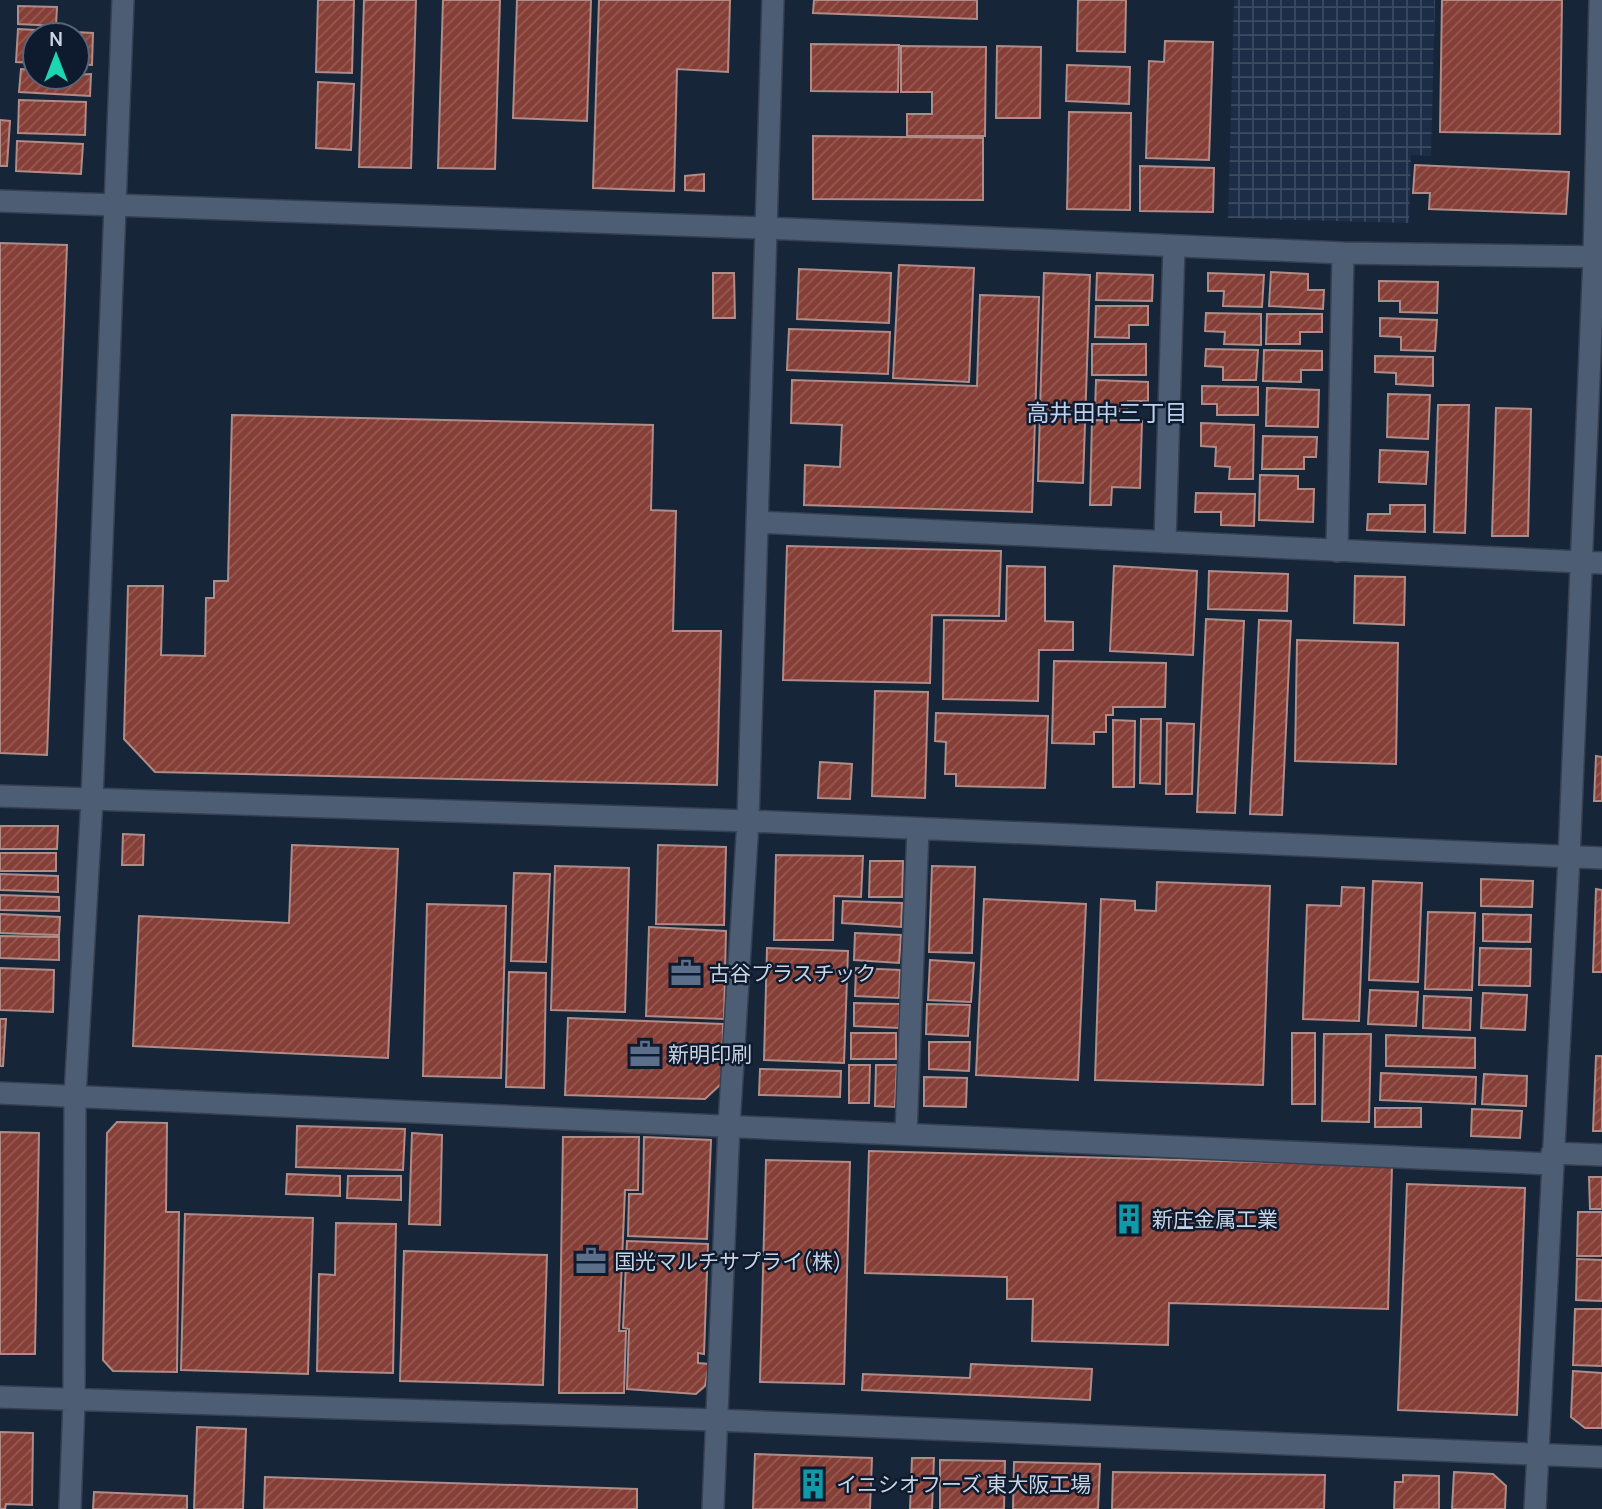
<svg xmlns="http://www.w3.org/2000/svg" width="1602" height="1509" font-family="Manrope,'Noto Sans JP',sans-serif">
  <defs>
    <pattern id="industrial-grid" width="8" height="8" patternUnits="userSpaceOnUse" patternTransform="scale(1.75)"><rect width="8" height="8" fill="#1b2d47"/><path d="M0 4h8M4 0v8" fill="none" stroke="#3b4b61"/></pattern>
    <pattern id="building-hatch" width="6" height="6" patternUnits="userSpaceOnUse" patternTransform="scale(1.75)"><rect width="6" height="6" fill="#863f37"/><path d="M-1 1l2-2M0 6l6-6M5 7l2-2" fill="none" stroke="#965a54"/></pattern>
  </defs>
  <rect width="100%" height="100%" fill="#172539"/>
  <path fill="url(#industrial-grid)" d="M1234 0H1435L1431 156 1411 155 1409 223 1228 218Z"/>
  <path fill="url(#building-hatch)" stroke="#af8c87" stroke-width="2" d="M318 0H354L352 73 316 72Z
    M364 0H416L411 168 359 167Z
    M443 0H500L495 169 438 168Z
    M517 0H591L587 121 513 118Z
    M599 0H730L728 72 677 69 674 191 593 188Z
    M814 0H977V19L813 13Z
    M1078 0H1126L1125 52 1077 51Z
    M1442 0H1562L1560 134 1440 132Z
    M18 6 57 7 56 26 18 24Z
    M18 29 93 33 92 65 77 64V35H35V63L16 62Z
    M1165 41 1213 42 1209 160 1146 158 1149 61 1164 62Z
    M811 44 899 45 898 92 811 91Z
    M901 46 986 47 985 136H907V114H932V92H901Z
    M997 46 1041 47 1040 118H996Z
    M1067 65 1130 67 1129 104 1066 101Z
    M21 69 35 70V77L91 74 90 96 19 92Z
    M318 82 354 84 351 150 316 148Z
    M19 100 86 102 85 135 18 133Z
    M1069 112 1131 113 1130 210 1067 209Z
    M0 120 10 121 7 166H0Z
    M813 136 983 138V200L813 199Z
    M17 141 83 144 81 174 16 171Z
    M1415 165 1569 172 1566 214 1429 209 1430 193H1413Z
    M1140 166 1214 168 1213 212 1140 211Z
    M704 174V191L685 190V176Z
    M0 243 67 245 47 755 0 753Z
    M899 265 974 268 969 382 893 378Z
    M799 269 891 273 889 323 797 319Z
    M1271 272 1308 274V290H1324L1323 309 1269 306Z
    M713 273H734L735 318H713Z
    M1044 273 1090 275 1083 483 1038 481Z
    M1097 273 1153 275 1152 301 1096 300Z
    M1208 273 1264 275 1262 307 1223 306 1224 291H1208Z
    M1379 281 1438 282 1437 313 1400 312V301H1379Z
    M980 295 1039 297 1032 512 804 505 805 465 840 467 842 425 791 423 792 380 977 386Z
    M1096 306H1148V325H1129V338L1095 337Z
    M1206 313 1261 314V345L1224 344 1225 332 1205 331Z
    M1267 314H1322V332H1300V344H1266Z
    M1380 318 1437 320 1435 351 1401 350V337L1380 336Z
    M789 329 890 332 888 374 787 370Z
    M1092 344H1146V375H1092Z
    M1206 349 1258 350 1256 380H1223V367L1205 366Z
    M1264 350 1322 351V370H1301V382L1263 381Z
    M1375 356 1433 357V386L1396 384V373L1375 372Z
    M1096 380 1148 382V401H1128L1127 411H1095Z
    M1202 386 1258 387V415H1217V404H1202Z
    M1267 388 1319 390 1318 427 1266 426Z
    M1388 394 1430 395 1428 439 1387 437Z
    M1438 405H1469L1465 533 1434 532Z
    M1496 408 1531 409 1528 536H1492Z
    M232 415 653 425 651 510 676 511 673 631H721L717 785 155 772 124 739 128 586H163L161 655 205 656 206 598H214V581H228Z
    M1092 420 1142 421 1140 488 1112 487 1111 505H1090Z
    M1201 423 1254 425 1253 479H1229L1230 467 1215 466 1216 447 1201 446Z
    M1263 436 1317 437 1316 457H1304V469H1262Z
    M1380 450 1428 452 1426 484 1379 482Z
    M1260 475 1298 476V489H1314L1313 522 1259 520Z
    M1196 493 1255 494 1254 526 1221 525V512H1195Z
    M1390 505H1425V532L1367 530 1368 514H1390Z
    M787 546 1001 551 999 616 932 615 930 683 783 680Z
    M1007 566 1045 567V621L1073 622V650H1039L1038 701 943 699 944 620 1006 621Z
    M1114 566 1197 571 1193 655 1110 651Z
    M1209 571 1288 574 1287 611 1208 609Z
    M1355 576 1405 577 1404 625 1354 623Z
    M1206 619 1244 621 1235 813 1197 812Z
    M1259 620 1291 621 1282 815 1250 814Z
    M1297 640 1398 643 1396 764 1295 761Z
    M1054 661 1166 663 1165 707H1113V715H1106V732H1094V744L1052 743Z
    M875 691 928 692 925 798 872 796Z
    M936 713 1048 716 1045 788 956 786V774H945L946 742 935 741Z
    M1141 719H1161L1160 784 1140 783Z
    M1113 720 1135 721 1134 787H1113Z
    M1167 723 1194 724 1192 794H1166Z
    M1596 756 1602 757V801H1594Z
    M820 762 852 764 850 799 818 798Z
    M0 826H58L57 849H0Z
    M123 834 144 835 143 865H122Z
    M292 845 398 849 388 1058 133 1046 139 916 289 923Z
    M658 845 726 847 724 925 656 924Z
    M0 853H56V871H0Z
    M776 855 863 856 861 897 834 896 833 940H774Z
    M870 861H903L902 897H869Z
    M555 866 629 868 625 1012 551 1010Z
    M932 866 975 867 972 953 929 952Z
    M514 873 550 874 546 962 511 961Z
    M0 874 58 876V892L0 890Z
    M1481 879 1533 881 1532 907 1481 906Z
    M1373 881 1422 883 1418 982 1369 980Z
    M1157 882 1270 886 1263 1085 1095 1080 1101 899 1135 901V910L1156 911Z
    M1342 887 1364 888 1359 1021 1303 1019 1307 905 1341 906Z
    M1596 889 1602 890V972H1593Z
    M0 895 59 897V911L0 910Z
    M984 899 1086 904 1078 1080 976 1075Z
    M843 901 902 903 901 927 842 923Z
    M427 904 506 906 501 1078 423 1076Z
    M1428 912 1475 913 1472 990 1425 989Z
    M0 914 60 917 59 935 0 933Z
    M1483 914 1531 915 1530 942 1483 941Z
    M649 927 726 931 724 1019 646 1016Z
    M855 933 901 935 899 963 854 960Z
    M0 936 59 937V960L0 958Z
    M767 948 848 951 844 1063 764 1060Z
    M1480 948 1531 949 1530 986 1479 985Z
    M930 960 974 963 971 1002 928 1000Z
    M0 968 54 970 53 1012 0 1010Z
    M856 968 900 970 899 998 855 996Z
    M509 972 546 973 544 1088 506 1087Z
    M1370 990 1418 992 1416 1026 1368 1024Z
    M1483 993 1527 995 1525 1030 1481 1028Z
    M1424 996 1471 998 1470 1030 1423 1028Z
    M854 1003 900 1004 899 1028 854 1026Z
    M927 1004 970 1005 968 1036 926 1034Z
    M568 1018 723 1024 722 1083 705 1099 565 1095Z
    M0 1019H6L3 1066H0Z
    M851 1033H896V1059H851Z
    M1292 1033H1315V1104H1292Z
    M1324 1034H1371L1369 1122 1322 1121Z
    M1386 1035 1475 1038V1068L1386 1066Z
    M929 1042H970L969 1071 929 1069Z
    M1596 1056H1602V1131H1593Z
    M849 1065H870L869 1103H849Z
    M876 1065H897L895 1107 875 1106Z
    M760 1069 841 1071 840 1097 759 1095Z
    M1381 1073 1476 1077 1475 1104 1380 1100Z
    M1484 1074 1527 1076 1526 1106 1482 1104Z
    M924 1077 967 1078 966 1107 924 1106Z
    M1375 1108H1421V1127H1375Z
    M1472 1109 1522 1111 1520 1138 1471 1136Z
    M117 1122 167 1123 166 1212H179L177 1372 113 1371 103 1360 107 1133Z
    M297 1126 405 1129 403 1170 296 1167Z
    M0 1132 39 1133 35 1354H0Z
    M412 1133 442 1135 440 1225 409 1224Z
    M563 1137H639L638 1190H625L619 1331H626L624 1393H559Z
    M644 1137 711 1140 707 1239 628 1236 629 1194H643Z
    M869 1151 1392 1166 1388 1309 1169 1303 1168 1345 1032 1341 1033 1299H1007V1277L865 1273Z
    M766 1160 850 1162 844 1384 760 1382Z
    M287 1174 340 1176V1196L286 1194Z
    M348 1176H401V1200L347 1198Z
    M1589 1177H1602V1209H1590Z
    M1407 1184 1525 1188 1517 1415 1398 1410Z
    M1578 1212H1602V1256H1577Z
    M185 1214 313 1218 308 1374 181 1370Z
    M336 1223 396 1224 393 1373 317 1371 319 1274 335 1275Z
    M627 1241 708 1244 704 1354 698 1353V1363L709 1364 705 1386 696 1394 627 1389 629 1329 623 1328Z
    M404 1251 547 1255 543 1385 400 1381Z
    M1577 1259 1602 1260V1301L1576 1300Z
    M1575 1309H1602V1366L1573 1365Z
    M971 1364 1092 1369 1090 1400 862 1390 863 1374 970 1378Z
    M1573 1371 1602 1373V1428H1585L1571 1417Z
    M197 1427 246 1429 243 1509H194Z
    M0 1432 33 1433 32 1505 6 1504 5 1509H0Z
    M755 1454 872 1458 870 1509H753Z
    M912 1458H934L932 1509H910Z
    M940 1460 1005 1461 1004 1509H940Z
    M1014 1462 1100 1464 1098 1509H1013Z
    M1113 1472 1325 1475 1324 1509H1112Z
    M1454 1472 1493 1474 1506 1486 1505 1509H1452Z
    M1403 1475 1439 1476V1509H1394L1395 1482H1403Z
    M265 1477 637 1489V1509H264Z
    M94 1492 187 1496V1509H93Z"/>
  <g fill="none" stroke-linecap="round" stroke-linejoin="round">
    <g stroke="#374052" stroke-width="24">
      <path id="minor" d="M0 201 766 228 1343 253 1602 257
        M757 522 1602 563
        M1165 542 1174 246
        M1337 551 1343 253
        M0 796 748 821 1602 858
        M0 1093 1551 1164
        M906 1133 918 829
        M1552 1153 1602 1155
        M0 1397 716 1420 1602 1457
        M70 1509 74 1401 75 1096 92 800 123 0
        M713 1509 729 1125 748 821 773 0
        M1535 1509 1569 858 1594 257 1600 0"/>
    </g>
    <use href="#minor" stroke="#4c5d74" stroke-width="21"/>
  </g>
  <defs>
    <g id="office-bare" transform="scale(2.415)"><path d="M-6-3h4V-5.5h4V-3h4V5H-6ZM-1-4.5V-3h2v-1.5ZM-6 0V1H6V0Z" fill="#5c6f8a" stroke="#0e1b2f" stroke-width="2.5" paint-order="stroke"/></g>
    <g id="building-bare" transform="scale(2.415)"><path d="M-4-6H4V6H1V3H-1V6H-4ZM-2.5-4.3h1.7v1.8h-1.7ZM.8-4.3h1.7v1.8H.8ZM-2.5-1h1.7V.8h-1.7ZM.8-1h1.7V.8H.8Z" fill="#0f9aa8" stroke="#0e1b2f" stroke-width="2.5" paint-order="stroke"/></g>
  </defs>
  <g fill-rule="evenodd">
    <use href="#office-bare" x="686" y="973"/>
    <use href="#office-bare" x="645" y="1054"/>
    <use href="#building-bare" x="1129" y="1219"/>
    <use href="#office-bare" x="591" y="1261"/>
    <use href="#building-bare" x="813" y="1484"/>
  </g>
  <g text-anchor="middle" dominant-baseline="central" stroke-width="5" stroke-linejoin="round" paint-order="stroke">
    <g font-size="21" fill="#cad3e1" stroke="#0e1b2f" text-anchor="start">
      <text x="709" y="973">古谷プラスチック</text>
      <text x="668" y="1054">新明印刷</text>
      <text x="1152" y="1219">新庄金属工業</text>
      <text x="614" y="1261">国光マルチサプライ(株)</text>
      <text x="836" y="1484">イニシオフーズ 東大阪工場</text>
    </g>
    <g font-size="23" fill="#bed0ec" stroke="#0e1b2f">
      <text x="1107" y="412">高井田中三丁目</text>
    </g>
  </g>
  <g transform="translate(56 56)"><circle r="33" fill="#0e1b2f" stroke="#596576" stroke-width="2"/>
  <path d="M0-5L12 26L0 18L-12 26Z" fill="#1ed5b1"/>
  <text y="-10" font-size="19" font-weight="bold" text-anchor="middle" fill="#cad3e1">N</text>
  </g>
</svg>
